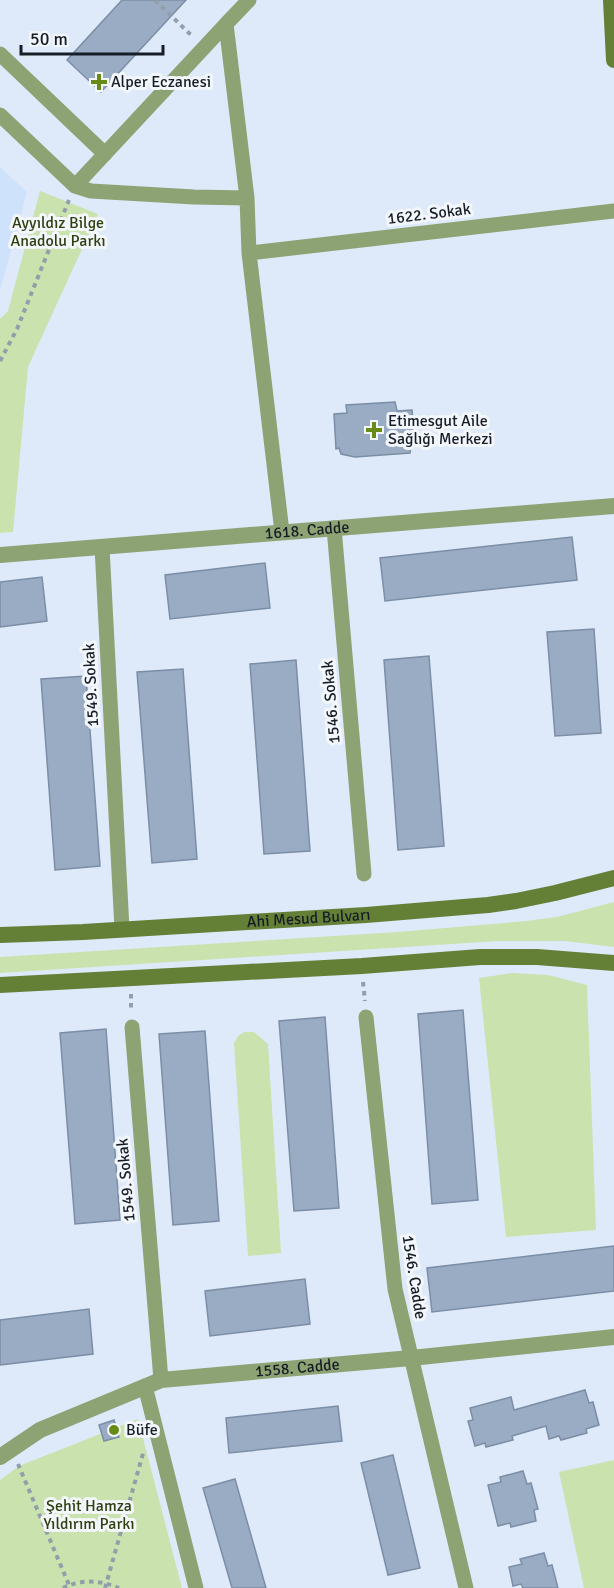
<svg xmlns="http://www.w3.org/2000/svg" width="614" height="1588" font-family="Signika,sans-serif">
  <rect width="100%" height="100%" fill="#deeafa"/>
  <path fill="#cfe2fc" d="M0 167 27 192 0 291Z"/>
  <path fill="#cae2ad" d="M40 191 98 214 28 367 13 532 0 533V319L8 311Z
    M614 902V947L565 941H498L0 973V957L398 932 526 921 557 917Z
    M512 973 548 975 587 985 596 1230 506 1237 479 978Z
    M244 1032H254L268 1044 281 1253 248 1256 234 1043 238 1036Z
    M138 1419 182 1588H0V1480L19 1466Z
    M614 1460V1588H584L559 1472Z"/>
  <path fill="#99acc4" stroke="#7c8ea6" stroke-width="1.5" d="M122 0H186L101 92 67 60Z
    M395 402 397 411 412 410 415 445 411 447 410 453 355 457 341 454 339 448 336 449 334 414 347 413 346 405Z
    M572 537 577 580 385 601 380 558Z
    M265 563 270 608 170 619 165 575Z
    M42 577 47 621 0 627V582Z
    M594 629 601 733 555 736 547 632Z
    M429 656 444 846 398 850 384 660Z
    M296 660 310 851 264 854 250 664Z
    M183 669 197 859 152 863 137 672Z
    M86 676 100 866 55 870 41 679Z
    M463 1010 478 1200 432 1204 418 1014Z
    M325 1017 339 1208 294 1211 279 1021Z
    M106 1029 120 1220 75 1224 60 1033Z
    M205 1031 219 1221 173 1225 159 1034Z
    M614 1246V1291L432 1312 427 1268Z
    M305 1279 310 1324 210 1336 205 1291Z
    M89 1309 93 1354 0 1365V1320Z
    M585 1390 589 1403 593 1402 599 1425 586 1429 587 1433 561 1440 559 1436 549 1439 546 1426 512 1436 513 1440 486 1447 485 1443 475 1446 468 1421 473 1420 470 1408 511 1397 514 1410Z
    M338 1406 342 1441 229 1453 226 1418Z
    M114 1420 119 1437 104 1441 99 1425Z
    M393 1455 420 1568 388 1575 361 1463Z
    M523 1471 527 1484 531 1483 538 1509 534 1510 536 1521 511 1527 510 1523 498 1526 488 1485 501 1482 500 1477Z
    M235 1479 266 1588H232L203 1488Z
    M544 1553 548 1566 552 1565 558 1588H523L521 1584 513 1586 509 1567 522 1564 520 1559Z"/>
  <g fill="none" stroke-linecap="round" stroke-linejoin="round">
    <path stroke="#939eab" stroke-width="4" stroke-dasharray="4.5 4.5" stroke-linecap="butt" d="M155 0 193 37
      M0 361 17 329 69 200
      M363 982 365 1001
      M131 994V1011
      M18 1464 69 1585
      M63 1588C81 1579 100 1580 119 1588
      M105 1588 144 1450"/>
    <path stroke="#8ea374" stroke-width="15" d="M249 0 226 24 247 198 249 253 282 532
      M0 54 105 154
      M0 115 75 186 91 191 194 197 247 198
      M75 186 226 24
      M249 253 614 211
      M334 528 364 874
      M102 547 122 929
      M366 1017 395 1289 466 1588
      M132 1027 161 1380
      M145 1386 196 1588"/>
    <g stroke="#8ea374" stroke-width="16">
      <path id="s1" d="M0 555 614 506"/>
      <path id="s2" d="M0 1457 40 1430 161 1380 411 1358 614 1337"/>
    </g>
    <g stroke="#648037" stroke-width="16">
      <path d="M611 0 614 60"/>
      <path id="s3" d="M0 935 83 932 366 915 488 905 516 901 555 893 614 878"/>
      <path d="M0 985 362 966 480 957H537L614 963"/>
    </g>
  </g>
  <g fill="#668c17" stroke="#f3f7fc" stroke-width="2">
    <path d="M96 73h6v6h6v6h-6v6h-6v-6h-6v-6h6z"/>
    <path d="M371 421h6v6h6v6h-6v6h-6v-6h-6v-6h6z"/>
    <circle cx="114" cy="1430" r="6"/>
  </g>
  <g text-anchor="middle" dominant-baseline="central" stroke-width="6" stroke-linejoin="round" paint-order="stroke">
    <g font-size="16" fill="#161d26" stroke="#f3f7fc" text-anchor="start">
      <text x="111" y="82">Alper Eczanesi</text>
      <text x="388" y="421">Etimesgut Aile<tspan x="388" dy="18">Sağlığı Merkezi</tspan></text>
      <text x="126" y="1430">Büfe</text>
    </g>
    <g font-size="16" fill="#161d26" stroke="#f3f7fc">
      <text transform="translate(429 214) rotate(-7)">1622. Sokak</text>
      <text stroke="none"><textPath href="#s1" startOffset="308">1618. Cadde</textPath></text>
      <text transform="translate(91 685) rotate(-93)">1549. Sokak</text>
      <text transform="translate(331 702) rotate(-95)">1546. Sokak</text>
      <text stroke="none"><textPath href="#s3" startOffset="309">Ahi Mesud Bulvarı</textPath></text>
      <text transform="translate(126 1180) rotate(-95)">1549. Sokak</text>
      <text transform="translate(414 1277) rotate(81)">1546. Cadde</text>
      <text stroke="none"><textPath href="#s2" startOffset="316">1558. Cadde</textPath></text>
    </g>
    <g font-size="16" fill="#2e400f" stroke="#f3f7fc">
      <text x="58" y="223">Ayyıldız Bilge<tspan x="58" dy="18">Anadolu Parkı</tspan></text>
      <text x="89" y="1506">Şehit Hamza<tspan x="89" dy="18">Yıldırım Parkı</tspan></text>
    </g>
  </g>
  <path d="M21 45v9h142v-9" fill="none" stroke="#161d26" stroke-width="3"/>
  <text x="30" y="45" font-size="18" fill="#161d26" stroke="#f3f7fc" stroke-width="4.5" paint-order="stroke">50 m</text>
</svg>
